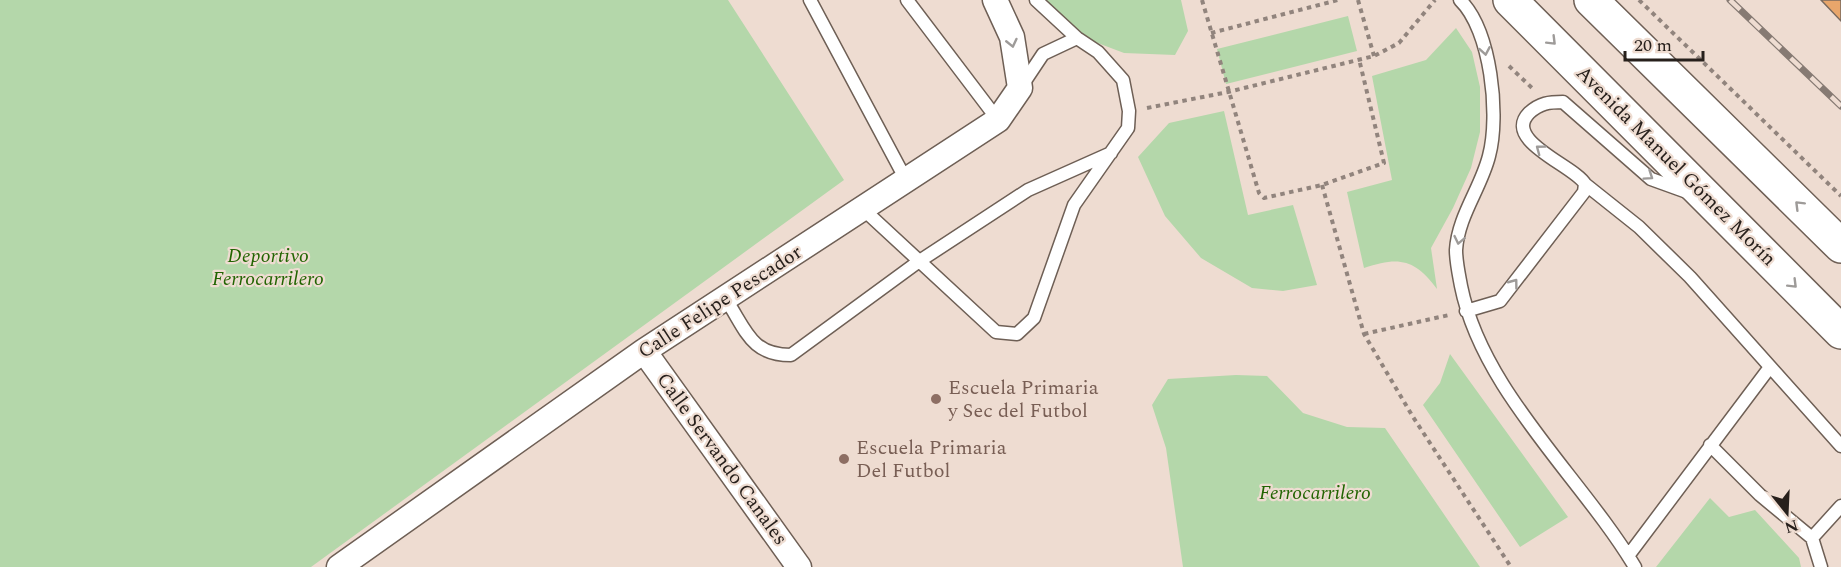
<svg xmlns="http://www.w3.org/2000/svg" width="1841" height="567" font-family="Spectral,serif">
  <rect width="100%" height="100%" fill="#eedcd1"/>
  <path fill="#b4d7aa" d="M0 0H728L844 180 311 567H0Z
    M1039 0H1181L1188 31 1175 55 1124 53 1066 31Z
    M1348 16 1357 51 1226 84 1217 49Z
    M1456 28 1472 52 1480 87V132L1471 168 1453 208 1431 248 1437 289C1415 259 1399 256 1364 268L1347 192 1392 180 1372 76 1426 60Z
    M1224 111 1248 215 1293 205 1317 285 1283 291 1252 288 1201 258 1165 216 1138 157 1169 123Z
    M1450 354 1568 517 1520 547 1423 405 1440 383Z
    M1236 375 1267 376 1303 413 1347 427 1385 428 1480 567H1183L1166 448 1152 405 1168 379Z
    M1710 498 1729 517 1755 510 1799 558 1801 567H1656Z"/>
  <path fill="#e8a66b" stroke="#786a5f" stroke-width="1.5" d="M1821 0H1841V21Z"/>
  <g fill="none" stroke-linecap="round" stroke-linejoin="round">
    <g stroke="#6e5f55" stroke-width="15">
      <path id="lane" d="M810 0 905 178
        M907 0 998 120
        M1460 0C1491 30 1500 115 1489 156 1481 188 1458 216 1456 250 1456 262 1459 275 1461 286 1482 391 1581 477 1635 567
        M1021 87 1043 54 1077 38
        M1687 192 1651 179 1563 102C1549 102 1540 103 1529 113 1502 141 1575 166 1585 184L1639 227 1690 277 1841 446
        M863 209 996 332 1017 334 1034 318 1074 205 1128 128 1129 111 1123 80 1098 52 1077 38 1036 0
        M725 298C746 329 750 355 791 355L918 262 1028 190 1111 153
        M1466 311 1500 301 1584 192 1585 184
        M1710 445 1760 495 1812 538 1821 567
        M1812 538 1841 506
        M1628 556 1770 367"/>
    </g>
    <g stroke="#6e5f55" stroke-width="27">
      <path id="street" d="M644 351 799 567
        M339 567 644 351 998 120 1020 88 1012 37 995 0"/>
    </g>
    <g stroke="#6e5f55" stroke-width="36">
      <path id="primary" d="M1510 0 1841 332
        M1591 0 1841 246"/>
    </g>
    <path stroke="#91847d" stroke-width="4" stroke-dasharray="4.5 4.5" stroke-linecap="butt" d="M1202 0 1259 193 1264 198 1322 185 1384 163 1359 59
      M1358 0 1374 56
      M1639 0 1841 196
      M1211 33 1338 0
      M1509 66 1532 88
      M1147 108 1228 92 1374 56 1399 43 1435 0
      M1322 185 1364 334 1413 417 1511 567
      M1364 334 1449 315"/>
    <use href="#lane" stroke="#fff" stroke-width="12"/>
    <use href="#street" stroke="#fff" stroke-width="24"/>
    <use href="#primary" stroke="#fff" stroke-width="33"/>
    <g stroke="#867a73" stroke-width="7">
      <path id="rail" d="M1730 0 1841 106"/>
    </g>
    <use href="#rail" stroke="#eedcd1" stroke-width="4.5" stroke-dasharray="14" stroke-linecap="butt"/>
  </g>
  <defs><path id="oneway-chevron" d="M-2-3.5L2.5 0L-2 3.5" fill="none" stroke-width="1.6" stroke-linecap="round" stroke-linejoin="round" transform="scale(1.5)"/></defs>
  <g stroke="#9e9b99">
    <use href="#oneway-chevron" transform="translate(1552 41) rotate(45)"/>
    <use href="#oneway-chevron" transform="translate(1012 43) rotate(77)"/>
    <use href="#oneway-chevron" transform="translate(1485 51) rotate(80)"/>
    <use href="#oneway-chevron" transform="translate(1540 149) rotate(-143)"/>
    <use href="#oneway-chevron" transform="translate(1649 176) rotate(34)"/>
    <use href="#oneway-chevron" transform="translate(1799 205) rotate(-135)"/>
    <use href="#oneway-chevron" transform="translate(1459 240) rotate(102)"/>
    <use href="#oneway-chevron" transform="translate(1514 283) rotate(-53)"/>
    <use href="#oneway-chevron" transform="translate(1793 284) rotate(45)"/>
  </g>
  <g fill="#8d6e63" stroke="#eedcd1" stroke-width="2">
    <circle cx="936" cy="399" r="6"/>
    <circle cx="844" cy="459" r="6"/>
  </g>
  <g text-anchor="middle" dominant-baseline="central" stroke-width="4.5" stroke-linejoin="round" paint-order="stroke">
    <g font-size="20" fill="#27201c" stroke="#eedcd1">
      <text transform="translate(1676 166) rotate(45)">Avenida Manuel Gómez Morín</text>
      <text transform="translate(720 302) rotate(-33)">Calle Felipe Pescador</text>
      <text transform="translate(722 459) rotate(54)">Calle Servando Canales</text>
    </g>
    <g font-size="20" font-style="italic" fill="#216401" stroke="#eedcd1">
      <text x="268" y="256">Deportivo<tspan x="268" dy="23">Ferrocarrilero</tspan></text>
      <text x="1315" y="493">Ferrocarrilero</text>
    </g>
    <g font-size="20" fill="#785e54" stroke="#eedcd1" text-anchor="start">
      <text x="948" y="388">Escuela Primaria<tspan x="948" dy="23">y Sec del Futbol</tspan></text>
      <text x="856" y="448">Escuela Primaria<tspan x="856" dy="23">Del Futbol</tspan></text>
    </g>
  </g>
  <g transform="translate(1787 513) rotate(162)" stroke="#eedcd1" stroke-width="4.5" paint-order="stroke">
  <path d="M0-4.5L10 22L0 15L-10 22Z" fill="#27201c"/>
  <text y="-9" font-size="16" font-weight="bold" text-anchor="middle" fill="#27201c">N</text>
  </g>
  <path d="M1625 51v9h78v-9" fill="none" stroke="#27201c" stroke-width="3"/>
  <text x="1634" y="51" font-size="18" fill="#27201c" stroke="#eedcd1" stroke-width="4.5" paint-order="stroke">20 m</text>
</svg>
